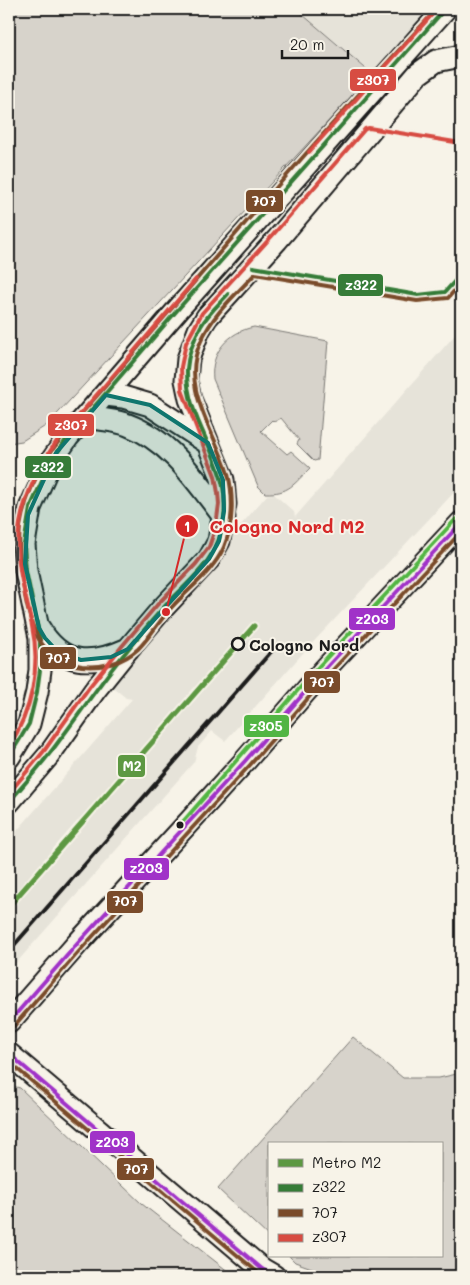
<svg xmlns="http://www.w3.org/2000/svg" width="470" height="1285" font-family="Mali,sans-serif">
  <rect width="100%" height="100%" fill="#f7f3e8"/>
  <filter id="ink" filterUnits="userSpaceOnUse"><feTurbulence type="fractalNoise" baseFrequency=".02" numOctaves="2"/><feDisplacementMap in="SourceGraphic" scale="10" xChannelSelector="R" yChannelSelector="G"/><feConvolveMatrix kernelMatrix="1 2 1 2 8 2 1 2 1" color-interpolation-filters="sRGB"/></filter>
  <g filter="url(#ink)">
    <path fill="#e6e3d9" d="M296 9H431L372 74Z
      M461 328V485L303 653 225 741 212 731 198 747 194 762 9 971V840L132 699 126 698 108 683 109 677 267 495 274 494 294 512 295 517Z"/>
    <path fill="#d7d3cb" stroke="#7a7874" d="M9 9H296L372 74 47 425 22 441 9 443Z
      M254 327 328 341 318 460 314 461 297 444 299 440 281 418 274 422 272 420 261 431 287 454 291 451 310 468C294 484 289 494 265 493L258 486 213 379C210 353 228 332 254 327Z
      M353 1037 403 1078H439L461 1073V1272L446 1276H334L295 1262 289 1256H441V1144H269V1237L218 1189Z
      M9 1085 20 1088 142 1204 234 1276H9Z"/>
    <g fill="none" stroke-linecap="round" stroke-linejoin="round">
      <g stroke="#1c1c1c" stroke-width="25">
        <path id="minor" d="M106 395 123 397 150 405 208 443
          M86 418C100 419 115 420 128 425 171 441 197 482 224 517
          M39 628C62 666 90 666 128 649
          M9 757 29 724 37 692 40 670V638L26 571 24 544 30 508 50 463 68 437 180 307 445 9
          M9 802 49 755 95 690 128 649 162 609 209 559 219 541 225 504 223 480 190 399 186 380 188 359 199 330 207 317 277 240 418 74 436 61 461 56
          M9 1022 78 943 245 761 325 669 461 523
          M9 1054 262 1269 274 1276"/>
      </g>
      <use href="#minor" stroke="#f7f3e8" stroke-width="21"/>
      <path stroke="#1c1c1c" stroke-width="4" d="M9 951 277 645"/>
      <g stroke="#f7f3e8" stroke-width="8">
        <path id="bus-1" d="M253 267 418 295 445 292 461 274
          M9 757 29 724 37 692 40 670V638L26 571 24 544 30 508 50 463 68 437 180 307 445 9
          M9 802C26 782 44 762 59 741 82 711 101 681 125 653 138 637 151 621 164 607 184 586 209 567 219 539 243 469 185 431 187 369 188 354 194 339 201 326 208 314 219 304 228 294"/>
      </g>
      <g stroke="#f7f3e8" stroke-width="8">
        <path id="bus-2" d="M437 9C344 108 255 211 166 315 144 340 123 366 101 391 82 413 62 434 46 459 34 479 24 503 20 527 17 555 25 621 42 644 51 657 66 664 82 666 102 668 123 663 138 649 151 636 159 621 172 607 189 588 213 572 224 547 233 526 234 497 228 474 215 431 179 387 201 341 213 314 235 295 255 274L417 301 448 298 461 283
          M14 1026 83 947 250 765 330 673 461 532
          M9 1062 262 1276"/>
      </g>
      <g stroke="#f7f3e8" stroke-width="8">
        <path id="bus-3" d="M309 152 437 9
          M9 746C32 711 41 667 32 626 27 598 17 571 18 543 19 505 36 471 57 441L196 279
          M9 793 44 751 90 686 123 645 157 605 196 564 209 547 216 526 219 504 218 493 215 476 182 390 181 367 186 343 202 313 272 236 365 129 369 128 461 143"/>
      </g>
      <g stroke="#f7f3e8" stroke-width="8">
        <path id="bus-4" d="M9 1022 78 943 245 761 325 669 461 523
          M9 1054 262 1269 274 1276"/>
      </g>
      <g stroke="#f7f3e8" stroke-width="8">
        <path id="bus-5" d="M180 825 320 665 456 519"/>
      </g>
      <use href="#bus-1" stroke="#367c38" stroke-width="4"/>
      <use href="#bus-2" stroke="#7a4b2a" stroke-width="4"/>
      <use href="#bus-3" stroke="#d74c42" stroke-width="4"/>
      <use href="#bus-4" stroke="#a032c8" stroke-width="4"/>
      <use href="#bus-5" stroke="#51b543" stroke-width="4"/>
      <g stroke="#f7f3e8" stroke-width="9">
        <path id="metro-1" d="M9 906 254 626"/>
      </g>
      <use href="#metro-1" stroke="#5d9842" stroke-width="5"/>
    </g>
  </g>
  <path fill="#0f766e" fill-opacity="0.2" stroke="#0f766e" stroke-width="4" stroke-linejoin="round" d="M106 395 150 405 208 443 223 480 224 511 219 541 209 559 128 649 111 657 81 660 58 652 45 638 39 628 25 564 28 515 56 453Z"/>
  <circle fill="#f7f3e8" stroke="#1c1c1c" stroke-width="2.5" cx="238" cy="644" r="6"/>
  <circle fill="#1c1c1c" stroke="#f7f3e8" stroke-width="2" cx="180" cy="825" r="4.5"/>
  <g text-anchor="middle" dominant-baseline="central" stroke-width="4" stroke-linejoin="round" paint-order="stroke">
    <g font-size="16" font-weight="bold" fill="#1c1c1c" stroke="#f7f3e8" text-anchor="start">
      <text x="249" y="644">Cologno Nord</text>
    </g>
  </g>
  <path fill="none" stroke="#d62828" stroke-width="2" d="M166 612L187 526"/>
  <g fill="#d62828" stroke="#f7f3e8" stroke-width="2">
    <circle cx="166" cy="612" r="5"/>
    <circle cx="187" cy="526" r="12"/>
  </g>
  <g font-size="15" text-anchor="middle" font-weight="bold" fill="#fff">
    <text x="187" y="532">1</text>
  </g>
  <g font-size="18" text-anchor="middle" font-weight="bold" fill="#d62828" stroke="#f7f3e8" stroke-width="4" stroke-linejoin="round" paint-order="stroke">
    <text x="287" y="533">Cologno Nord M2</text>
  </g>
  <g stroke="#f7f3e8" stroke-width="2">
    <rect x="349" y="68" width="48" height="24" rx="5" fill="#d74c42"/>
    <rect x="245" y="189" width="39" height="24" rx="5" fill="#7a4b2a"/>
    <rect x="337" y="273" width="47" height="24" rx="5" fill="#367c38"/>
    <rect x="47" y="413" width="48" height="24" rx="5" fill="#d74c42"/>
    <rect x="24" y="455" width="48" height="24" rx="5" fill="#367c38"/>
    <rect x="348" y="607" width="48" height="24" rx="5" fill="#a032c8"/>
    <rect x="39" y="646" width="38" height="24" rx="5" fill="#7a4b2a"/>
    <rect x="303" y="670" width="38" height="24" rx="5" fill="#7a4b2a"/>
    <rect x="243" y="714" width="47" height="24" rx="5" fill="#51b543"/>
    <rect x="117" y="754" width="29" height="24" rx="5" fill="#5d9842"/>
    <rect x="123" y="857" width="47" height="24" rx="5" fill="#a032c8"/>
    <rect x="106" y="890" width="38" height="24" rx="5" fill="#7a4b2a"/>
    <rect x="89" y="1130" width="47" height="24" rx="5" fill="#a032c8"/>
    <rect x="116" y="1157" width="39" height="24" rx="5" fill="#7a4b2a"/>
  </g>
  <g font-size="14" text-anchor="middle" font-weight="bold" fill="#fff">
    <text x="373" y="85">z307</text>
    <text x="264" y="206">707</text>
    <text x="361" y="290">z322</text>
    <text x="71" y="430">z307</text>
    <text x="48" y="472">z322</text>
    <text x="372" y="624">z203</text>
    <text x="58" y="663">707</text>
    <text x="322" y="687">707</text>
    <text x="266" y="731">z305</text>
    <text x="132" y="771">M2</text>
    <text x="146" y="873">z203</text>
    <text x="125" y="906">707</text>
    <text x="112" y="1147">z203</text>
    <text x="136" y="1174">707</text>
  </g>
  <rect width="470" height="1285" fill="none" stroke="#f7f3e8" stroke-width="30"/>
  <rect x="15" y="15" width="440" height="1255" fill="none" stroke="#1c1c1c" stroke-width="2" filter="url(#ink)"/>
  <rect x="268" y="1142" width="175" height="115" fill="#f7f3e8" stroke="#9f9d96"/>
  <rect x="278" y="1159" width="25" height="8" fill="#5d9842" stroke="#9f9d96"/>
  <text x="312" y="1168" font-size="15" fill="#1c1c1c">Metro M2</text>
  <rect x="278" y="1184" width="25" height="8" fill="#367c38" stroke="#9f9d96"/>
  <text x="312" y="1192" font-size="15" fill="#1c1c1c">z322</text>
  <rect x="278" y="1209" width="25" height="8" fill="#7a4b2a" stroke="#9f9d96"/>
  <text x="312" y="1218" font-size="15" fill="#1c1c1c">707</text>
  <rect x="278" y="1234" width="25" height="8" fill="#d74c42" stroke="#9f9d96"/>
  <text x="312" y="1242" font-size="15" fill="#1c1c1c">z307</text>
  <path d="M282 50v8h66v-8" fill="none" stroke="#1c1c1c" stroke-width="2.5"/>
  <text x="290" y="50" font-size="15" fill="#1c1c1c" stroke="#f7f3e8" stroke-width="4" paint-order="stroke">20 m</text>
</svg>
